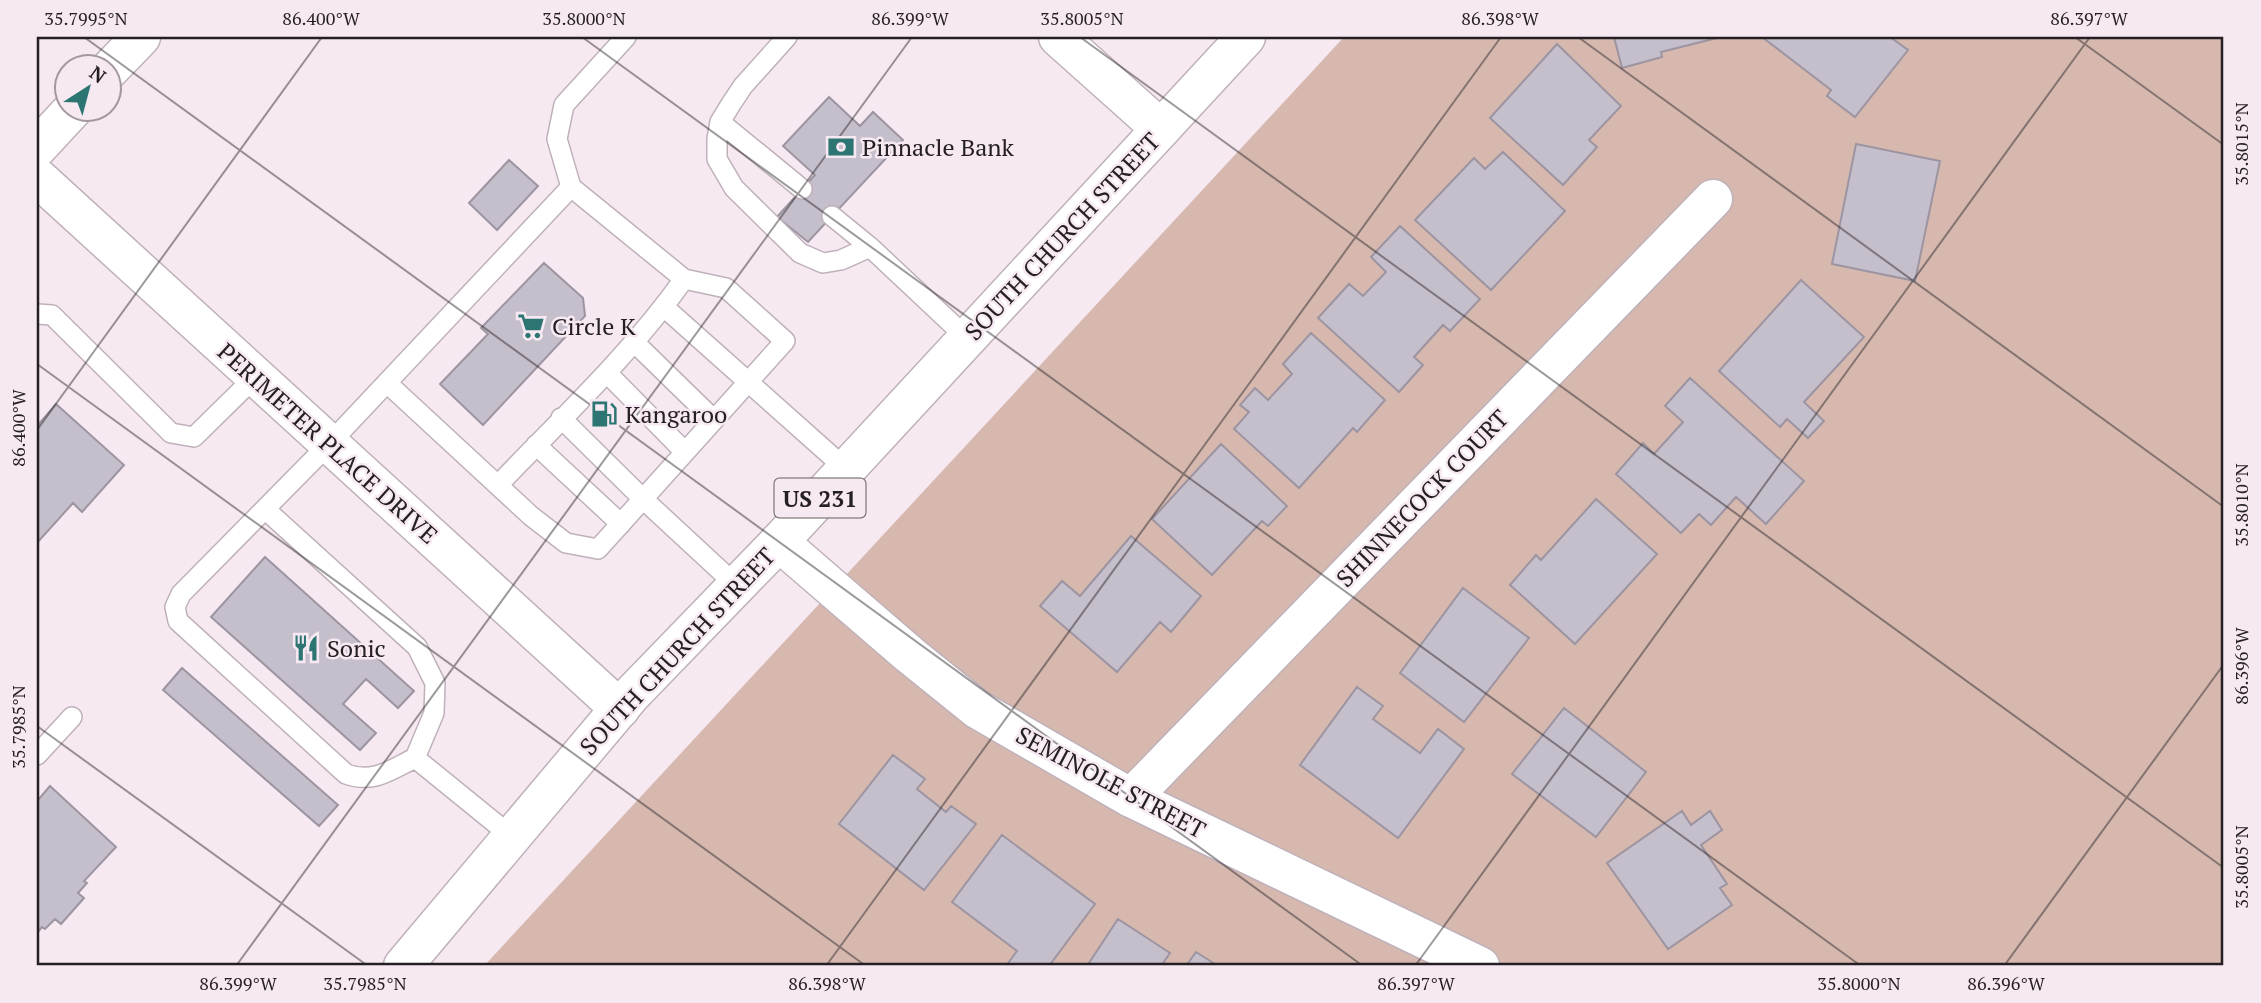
<svg xmlns="http://www.w3.org/2000/svg" width="2261" height="1003" font-family="'PT Serif',serif">
  <rect width="100%" height="100%" fill="#f7e9f2"/>
  <path fill="#d6b8af" d="M1344 37H2224V966H484Z"/>
  <path fill="#c5becb" stroke="#9c95a1" stroke-width="2" d="M1614 37H1721L1661 52 1662 57 1622 68Z
    M1762 37H1890L1908 50 1855 117 1827 96 1831 90Z
    M1557 44 1621 106 1589 140 1597 147 1563 185 1490 118Z
    M829 97 860 126 873 112 903 140 808 242 777 217 815 175 783 146Z
    M1856 144 1940 161 1915 281 1832 264Z
    M1503 152 1565 211 1491 290 1415 220 1474 158 1485 169Z
    M509 160 538 186 497 230 469 203Z
    M1400 226 1480 299 1450 331 1443 325 1414 357 1423 365 1399 392 1318 318 1349 284 1363 296 1386 272 1371 257Z
    M544 263 583 298 585 316 483 425 440 384 488 334 481 328Z
    M1801 280 1864 337 1804 402 1824 421 1808 438 1787 419 1780 427 1719 371Z
    M1311 333 1385 400 1357 432 1353 428 1299 488 1234 429 1249 412 1240 405 1255 388 1268 400 1292 374 1283 364Z
    M1690 378 1804 481 1766 524 1736 497 1711 525 1699 514 1681 533 1616 474 1643 443 1654 454 1683 422 1665 406Z
    M56 404 124 465 82 512 73 503 37 543V426Z
    M1221 444 1287 506 1268 526 1262 521 1212 575 1152 519Z
    M1596 499 1657 554 1575 644 1510 585 1536 555 1541 560Z
    M1131 536 1201 596 1171 632 1160 622 1117 672 1040 606 1062 581 1080 596Z
    M265 557 414 691 398 708 366 679 343 704 376 733 360 750 211 617Z
    M1463 588 1529 638 1464 722 1400 673Z
    M182 668 338 805 319 826 163 690Z
    M1357 687 1383 706 1373 719 1420 753 1438 729 1464 749 1398 838 1300 765Z
    M1564 708 1646 772 1596 837 1512 774Z
    M893 755 925 779 917 789 946 812 951 806 976 824 924 890 839 824Z
    M50 786 116 847 84 881 87 883 78 893 84 898 61 924 55 919 45 929 42 927 37 933V801Z
    M1682 811 1691 825 1710 811 1722 830 1701 845 1727 884 1720 888 1732 905 1668 949 1607 863Z
    M1002 835 1095 904 1049 966H1006L1017 951 952 902Z
    M1118 919 1170 953 1161 966H1087Z
    M1196 952 1218 966H1186Z"/>
  <g fill="none" stroke-linecap="round" stroke-linejoin="round">
    <g stroke="#bfb1ba" stroke-width="22">
      <path id="lane" d="M787 37 743 86 731 104 720 122 717 139V159L734 188 800 253 823 263 841 260 870 247 967 338
        M720 122 802 189
        M832 216 870 247
        M664 307 846 469
        M37 314 52 315 171 433 194 437 255 377
        M634 342 714 420
        M607 373 685 452
        M387 383 531 516 566 543 598 549 785 341 726 288 684 279 571 187
        M561 418 643 499 737 586
        M536 445 621 524
        M498 485C562 418 630 355 684 279
        M266 510 417 647 435 683 434 713 415 758
        M37 755 72 717
        M511 836 415 758C390 770 374 784 346 774L178 621 175 607 181 594 329 444 571 187 557 139 564 105 626 37"/>
    </g>
    <g stroke="#bfb1ba" stroke-width="41">
      <path id="street" d="M1058 37 1161 129
        M108 71 141 37
        M37 148 74 108
        M37 177 620 709
        M779 542 910 655 977 709 1131 798 1480 966
        M1131 798 1713 199"/>
    </g>
    <g stroke="#bfb1ba" stroke-width="41">
      <path id="highway" d="M403 966 631 695 779 542 1246 37"/>
    </g>
    <use href="#lane" stroke="#fff" stroke-width="19"/>
    <use href="#street" stroke="#fff" stroke-width="38"/>
    <use href="#highway" stroke="#fff" stroke-width="38"/>
  </g>
  <path fill="none" stroke="#241f23" stroke-width="2" stroke-opacity="0.45" d="M84 37 1363 966M582 37 1861 966M1080 37 2224 868M1578 37 2224 507M2075 37 2224 145M37 364 866 966M37 430 322 37M37 726 368 966M236 966 912 37M826 966 1501 37M1415 966 2090 37M2004 966 2224 664"/>
  <defs>
    <g id="bank-bare" transform="scale(2.1)"><path d="M-6-4H6V4H-6ZM0-2.3a2.3 2.3 0 1 0 0 4.6a2.3 2.3 0 1 0 0-4.6Z" fill="#2c7573" stroke="#f7e9f2" stroke-width="2.5" paint-order="stroke"/></g>
    <g id="supermarket-bare" transform="scale(2.1)"><path d="M-6-5.5h2.5l.6 2H6L4.5 2H-2.5L-4.4-4H-6ZM-1.5 3.2a1.3 1.3 0 1 0 .1 0ZM3 3.2a1.3 1.3 0 1 0 .1 0Z" fill="#2c7573" stroke="#f7e9f2" stroke-width="2.5" paint-order="stroke"/></g>
    <g id="fuel-bare" transform="scale(2.1)"><path d="M-5.5-6h7V0h2V4h1.3V-2.5L3-4.5l.8-.8L6-3V5H2.5V1h-1V6h-7ZM-4.2-4.7v3.2H.2V-4.7Z" fill="#2c7573" stroke="#f7e9f2" stroke-width="2.5" paint-order="stroke"/></g>
    <g id="restaurant-bare" transform="scale(2.1)"><path d="M-5-6h1v4h1v-4h1v4h1v-4h1v5L-1.5 .5V6h-2V.5L-5-1ZM5-6V6H3V1.5H1.5Q1.5-4 5-6Z" fill="#2c7573" stroke="#f7e9f2" stroke-width="2.5" paint-order="stroke"/></g>
  </defs>
  <g fill-rule="evenodd">
    <use href="#bank-bare" x="841" y="147"/>
    <use href="#supermarket-bare" x="531" y="326"/>
    <use href="#fuel-bare" x="604" y="414"/>
    <use href="#restaurant-bare" x="306" y="648"/>
  </g>
  <g text-anchor="middle" dominant-baseline="central" stroke-width="5" stroke-linejoin="round" paint-order="stroke">
    <rect fill="#f7e9f2" stroke="#635c61" stroke-width="2" x="774.5" y="478.5" width="91" height="39" rx="5"/>
    <g font-size="23" font-weight="bold" fill="#241f23">
      <text x="820" y="498">US 231</text>
    </g>
    <g font-size="24" fill="#241f23" stroke="#f7e9f2" text-anchor="start">
      <text x="862" y="147">Pinnacle Bank</text>
      <text x="552" y="326">Circle K</text>
      <text x="625" y="414">Kangaroo</text>
      <text x="327" y="648">Sonic</text>
    </g>
    <g font-size="24" fill="#241f23" stroke="#f7e9f2">
      <text transform="translate(1062 236) rotate(-47)">SOUTH CHURCH STREET</text>
      <text transform="translate(328 443) rotate(42)">PERIMETER PLACE DRIVE</text>
      <text transform="translate(1422 498) rotate(-46)">SHINNECOCK COURT</text>
      <text transform="translate(677 651) rotate(-47)">SOUTH CHURCH STREET</text>
      <text transform="translate(1111 782) rotate(28)">SEMINOLE STREET</text>
    </g>
  </g>
  <rect width="2261" height="1003" fill="none" stroke="#f7e9f2" stroke-width="77"/>
  <g transform="translate(88 88) rotate(36)"><circle r="33" fill="#f7e9f2" stroke="#a3989f" stroke-width="2"/>
  <path d="M0-5L12 26L0 18L-12 26Z" fill="#2c7573"/>
  <text y="-10" font-size="19" font-weight="bold" text-anchor="middle" fill="#241f23">N</text>
  </g>
  <rect x="38" y="38" width="2184" height="926" fill="none" stroke="#241f23" stroke-width="2.5"/>
  <g font-size="18" text-anchor="middle" fill="#241f23">
    <text x="86" y="25">35.7995°N</text>
    <text x="321" y="25">86.400°W</text>
    <text x="584" y="25">35.8000°N</text>
    <text x="910" y="25">86.399°W</text>
    <text x="1082" y="25">35.8005°N</text>
    <text x="1500" y="25">86.398°W</text>
    <text x="2089" y="25">86.397°W</text>
    <text transform="translate(2242 144) rotate(-90)" y="6">35.8015°N</text>
    <text transform="translate(19 428) rotate(-90)" y="6">86.400°W</text>
    <text transform="translate(2242 505) rotate(-90)" y="6">35.8010°N</text>
    <text transform="translate(2242 666) rotate(-90)" y="6">86.396°W</text>
    <text transform="translate(19 727) rotate(-90)" y="6">35.7985°N</text>
    <text transform="translate(2242 867) rotate(-90)" y="6">35.8005°N</text>
    <text x="238" y="990">86.399°W</text>
    <text x="365" y="990">35.7985°N</text>
    <text x="827" y="990">86.398°W</text>
    <text x="1416" y="990">86.397°W</text>
    <text x="1859" y="990">35.8000°N</text>
    <text x="2006" y="990">86.396°W</text>
  </g>
</svg>
